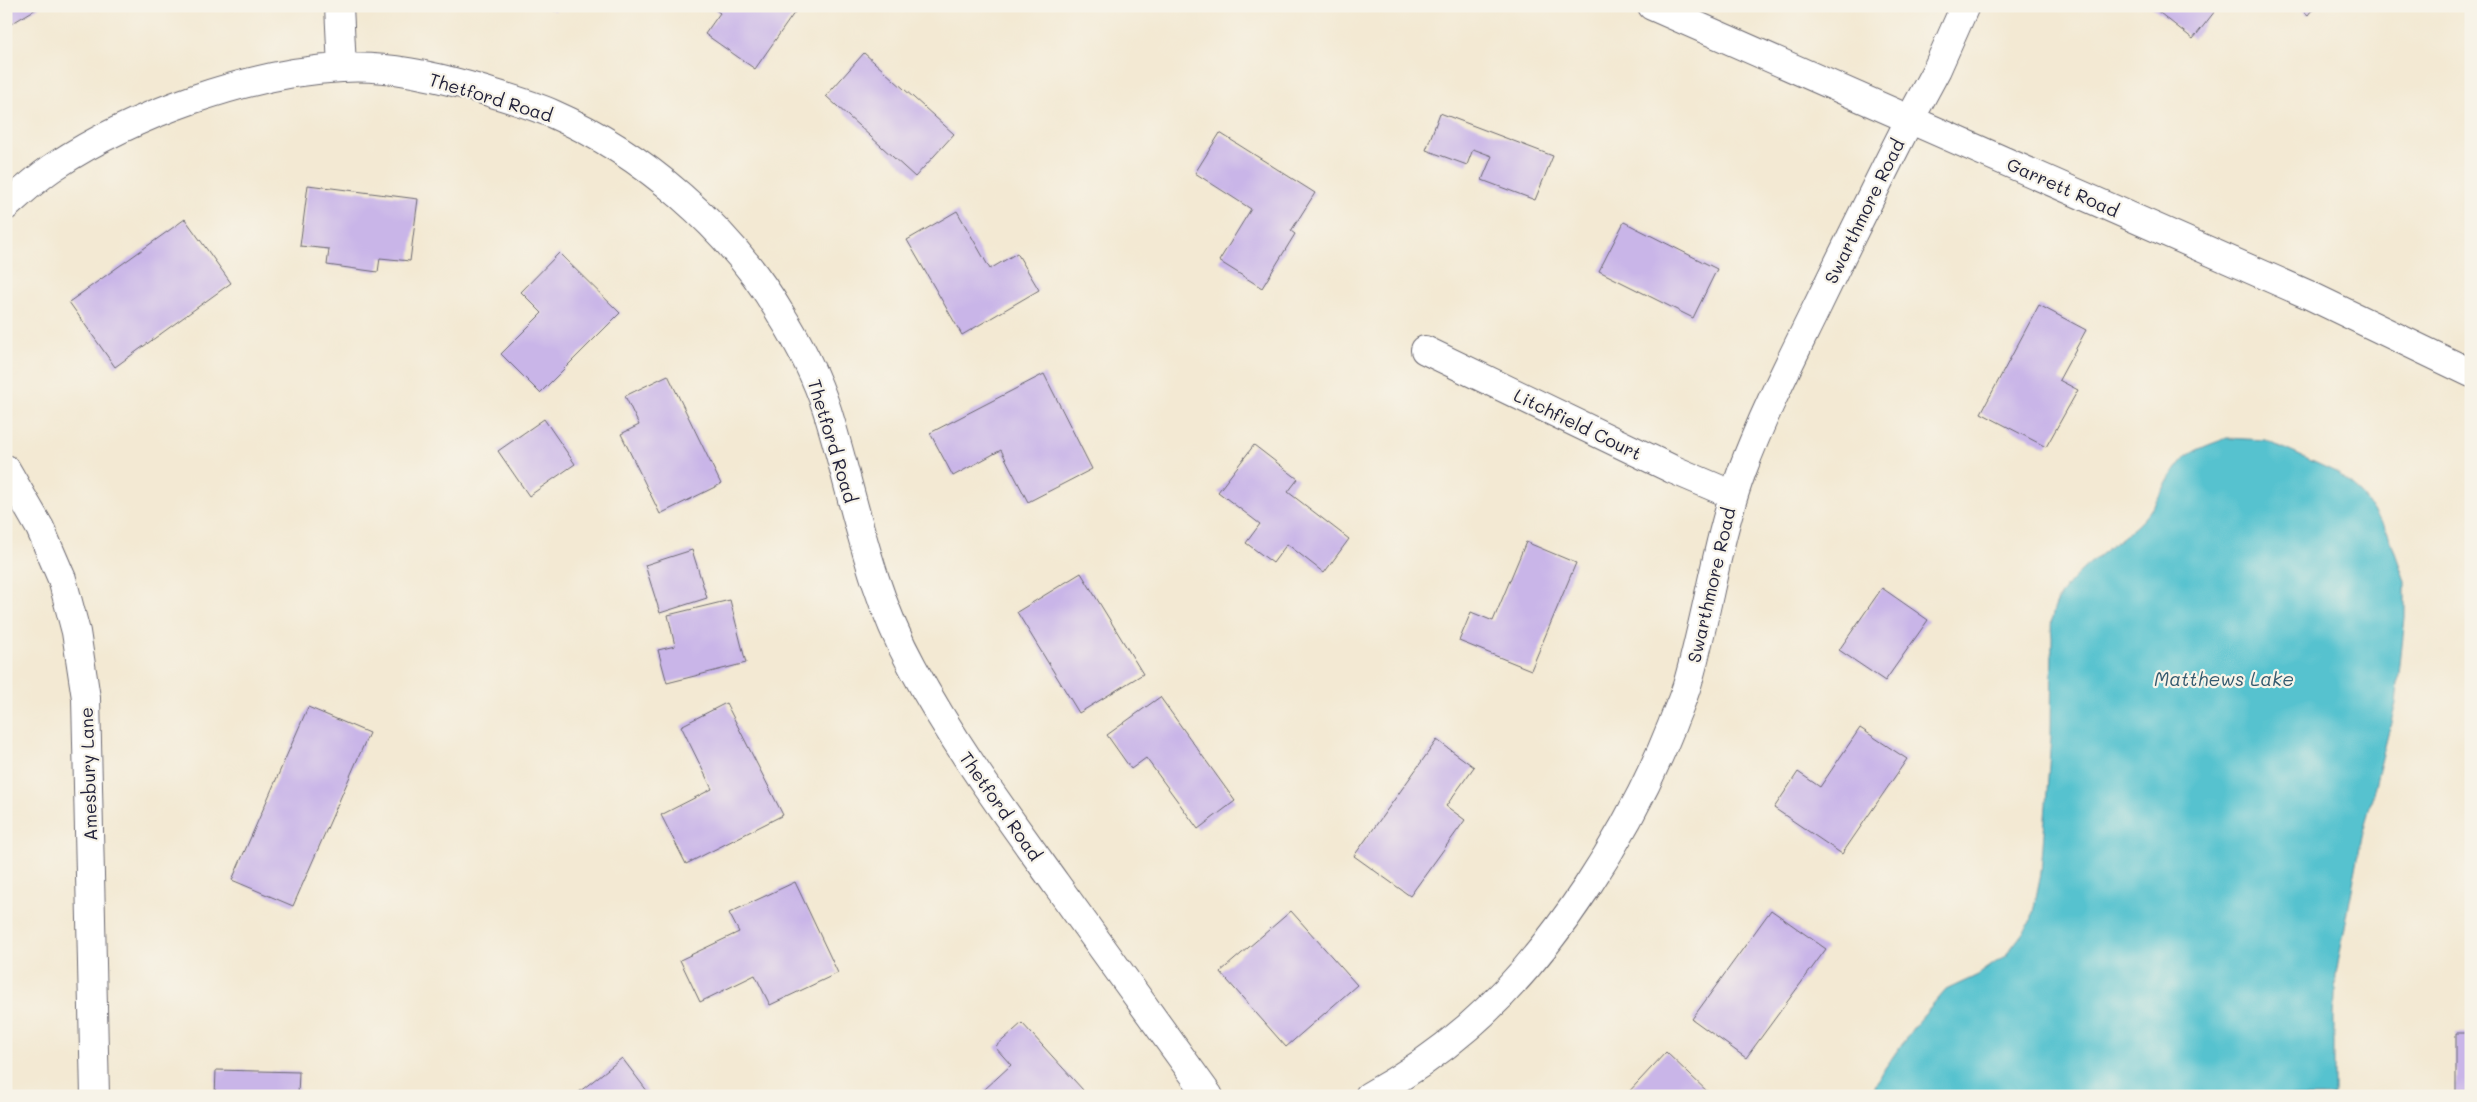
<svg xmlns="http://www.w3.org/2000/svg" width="2477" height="1102" font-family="Mali,sans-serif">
  <rect width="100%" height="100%" fill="#f7f3e8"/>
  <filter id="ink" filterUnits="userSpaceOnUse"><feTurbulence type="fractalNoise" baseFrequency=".02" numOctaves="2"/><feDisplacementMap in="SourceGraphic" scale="10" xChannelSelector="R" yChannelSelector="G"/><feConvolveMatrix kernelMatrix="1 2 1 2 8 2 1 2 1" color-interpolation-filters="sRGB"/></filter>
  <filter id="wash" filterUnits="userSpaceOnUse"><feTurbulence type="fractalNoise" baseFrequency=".0096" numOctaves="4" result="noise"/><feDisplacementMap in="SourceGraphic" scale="20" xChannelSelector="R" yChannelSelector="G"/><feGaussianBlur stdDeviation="1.12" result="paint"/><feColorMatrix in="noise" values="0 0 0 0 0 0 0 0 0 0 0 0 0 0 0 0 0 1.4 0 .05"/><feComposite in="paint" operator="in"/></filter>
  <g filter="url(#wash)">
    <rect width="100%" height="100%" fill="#f3e9d3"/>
    <path fill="#56c2cf" stroke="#3c7285" d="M2227 438 2265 440 2338 473 2361 493 2388 533 2405 581V617L2396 703 2362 837 2336 974 2334 1017V1096H1870L1885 1068 1913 1028 1946 990 1978 975 2006 955 2031 922 2041 873 2051 737 2052 637C2043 581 2113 552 2144 518 2159 502 2166 480 2180 463 2190 450 2212 444 2227 438Z"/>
    <g id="blocks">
      <path fill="#c9b5e8" d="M6 6H41L6 27Z
        M544 6H557L555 11Z
        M710 6H799L755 69 705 34 720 13Z
        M2151 6H2219L2193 39Z
        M2297 6H2315L2308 15Z
        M864 53 954 134 915 177 826 96Z
        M1440 113 1553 156 1535 200 1482 180 1492 156 1473 149 1467 165 1426 150Z
        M1220 133 1315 193 1291 231 1295 234 1262 288 1219 261 1251 209 1195 173Z
        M308 185 418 199 410 261 380 258 378 272 327 265 329 249 300 246Z
        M957 211 990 269 1017 253 1039 290 962 335 907 240Z
        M185 219 231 283 115 367 69 302Z
        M1624 222 1717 269 1693 318 1599 271Z
        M559 253 620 313 540 393 501 354 542 313 521 292Z
        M2039 305 2086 330 2059 380 2078 390 2046 447 1981 413Z
        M1044 374 1092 469 1028 502 1001 450 953 476 930 433Z
        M668 375 721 484 660 514 621 434 639 425 625 396Z
        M544 419 575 464 529 496 498 451Z
        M1254 445 1298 479 1288 492 1349 539 1324 573 1287 544 1273 563 1246 543 1260 524 1218 492Z
        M1526 542 1576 563 1531 670 1459 641 1471 612 1493 621Z
        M692 550 707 598 660 613 645 565Z
        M1081 573 1143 674 1079 713 1017 612Z
        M1882 588 1928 620 1885 681 1839 650Z
        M730 600 746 663 667 683 658 650 675 646 668 615Z
        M1160 697 1235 801 1198 829 1146 758 1131 769 1107 735Z
        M726 703 783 815 686 864 661 815 712 789 681 726Z
        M308 707 369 733 293 906 232 880Z
        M1860 728 1907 759 1842 854 1774 808 1798 772 1820 787Z
        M1437 740 1474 767 1446 806 1465 820 1410 896 1354 856Z
        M795 882 838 973 770 1005 755 975 700 1002 680 960 739 932 729 913Z
        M1771 910 1826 949 1746 1058 1692 1019Z
        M1291 911 1357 985 1286 1047 1220 972Z
        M1022 1023 1083 1090 1076 1096H989L984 1090 1011 1065 995 1047Z
        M2456 1033H2471V1096H2456Z
        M1666 1052 1712 1096H1625Z
        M622 1058 651 1096H574Z
        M216 1070 299 1072 298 1096H215Z"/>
    </g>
  </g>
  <g filter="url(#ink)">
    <use href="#blocks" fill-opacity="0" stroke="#6b6870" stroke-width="1"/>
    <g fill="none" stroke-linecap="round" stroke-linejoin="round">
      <g stroke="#6b6870" stroke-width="30">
        <path id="minor" d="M339 6 342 68
          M6 206C22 192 38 177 55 166 132 115 250 72 342 68 387 65 433 76 476 88 501 96 528 103 553 114 642 153 730 228 780 313 799 343 816 376 827 410 854 496 868 586 912 666 953 743 1005 813 1056 884 1107 955 1158 1025 1209 1096
          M1425 350 1672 469 1733 495
          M6 469 40 528 62 579 76 632 86 698 95 1096
          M1369 1096C1405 1076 1437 1054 1468 1027 1554 952 1630 831 1672 725 1677 711 1684 697 1688 682 1708 612 1717 539 1742 471 1762 417 1788 366 1813 315 1845 249 1877 184 1910 119"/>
      </g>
      <g stroke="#6b6870" stroke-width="30">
        <path id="tertiary" d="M1652 6 2309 295 2471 373
          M1910 119 1937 69 1965 6"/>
      </g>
      <use href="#minor" stroke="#fff" stroke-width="28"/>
      <use href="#tertiary" stroke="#fff" stroke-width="28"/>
    </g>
  </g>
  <g text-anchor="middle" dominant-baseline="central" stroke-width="4.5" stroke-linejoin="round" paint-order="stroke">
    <g font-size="18" fill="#22223b" stroke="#f7f3e8">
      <text transform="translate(491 97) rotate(17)">Thetford Road</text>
      <text transform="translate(2063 187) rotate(24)">Garrett Road</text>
      <text transform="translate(1864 211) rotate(-64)">Swarthmore Road</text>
      <text transform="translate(1578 424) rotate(26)">Litchfield Court</text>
      <text transform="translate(833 441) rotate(73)">Thetford Road</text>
      <text transform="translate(1711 585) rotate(-77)">Swarthmore Road</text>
      <text transform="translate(88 774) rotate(-92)">Amesbury Lane</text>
      <text transform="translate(1001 806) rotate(55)">Thetford Road</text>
    </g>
    <g font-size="19" font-style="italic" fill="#345a6f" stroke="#f7f3e8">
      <text x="2224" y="678">Matthews Lake</text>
    </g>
  </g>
  <rect width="2477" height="1102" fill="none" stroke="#f7f3e8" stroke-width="25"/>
</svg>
